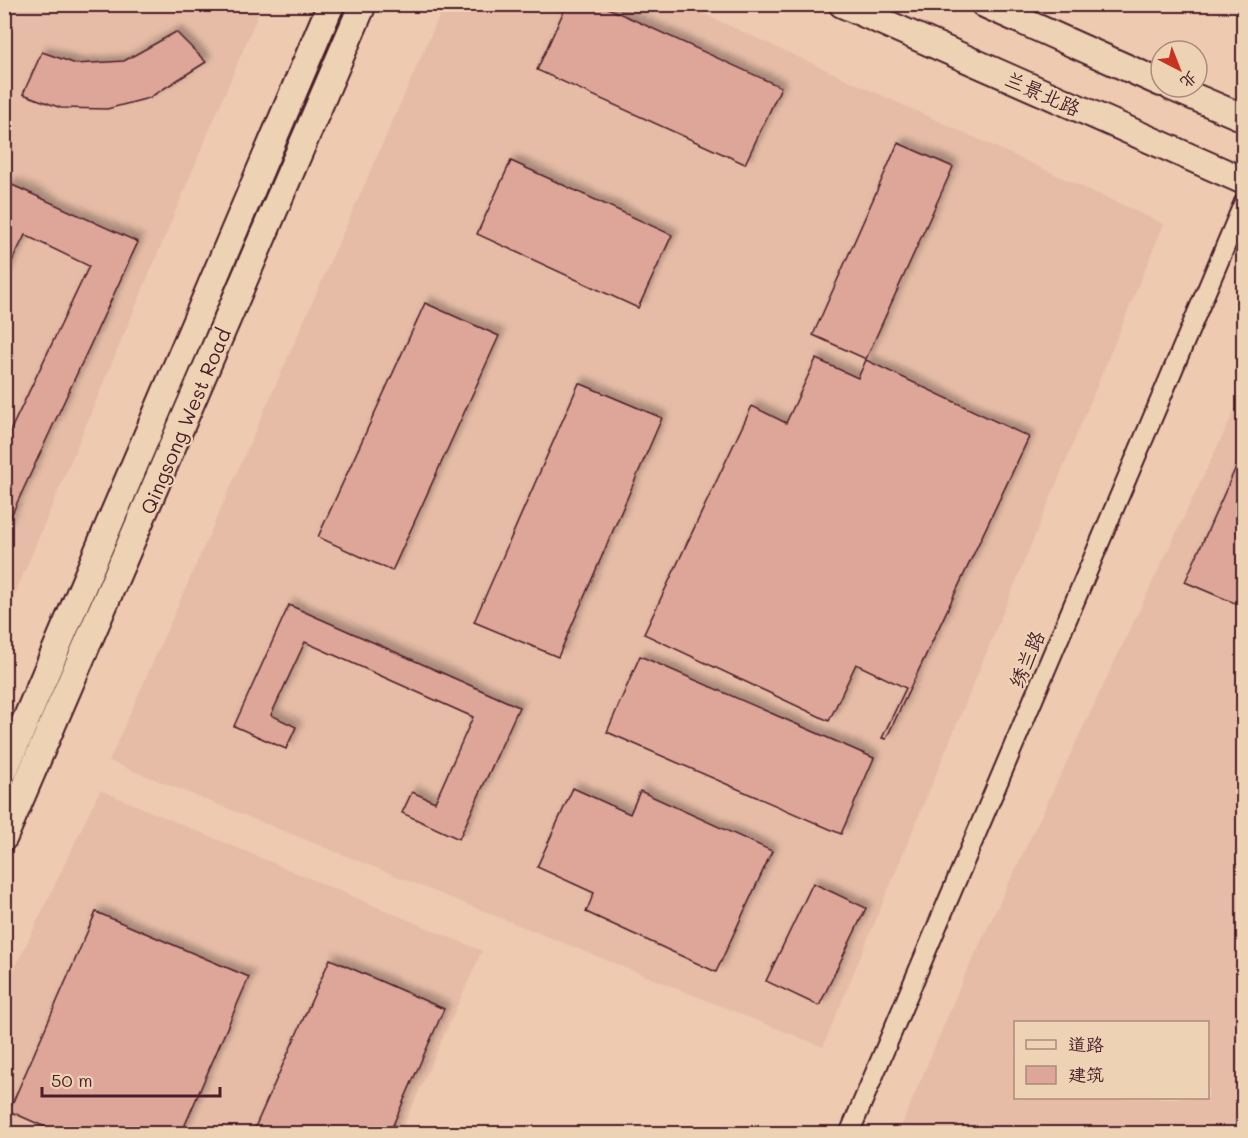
<svg xmlns="http://www.w3.org/2000/svg" width="1248" height="1138" font-family="Mali,'LXGW WenKai TC',sans-serif">
  <defs>
    <filter id="shadow"><feDropShadow dx="5.5" dy="-5.5" stdDeviation="3" flood-color="#0004"/></filter>
  </defs>
  <rect width="100%" height="100%" fill="#eecab0"/>
  <filter id="ink" filterUnits="userSpaceOnUse"><feTurbulence type="fractalNoise" baseFrequency=".0167" numOctaves="2"/><feDisplacementMap in="SourceGraphic" scale="12" xChannelSelector="R" yChannelSelector="G"/><feConvolveMatrix kernelMatrix="1 2 1 2 8 2 1 2 1" color-interpolation-filters="sRGB"/></filter>
  <g filter="url(#ink)">
    <path fill="#e6bca6" fill-rule="evenodd" d="M5 5H262L5 618Z
      M444 5H684L1164 224 823 1047 109 761Z
      M1243 393V1133L898 1134 964 977ZM1016 1022H1208V1098H1016Z
      M100 790 482 951 400 1133H5L4 991Z"/>
    <path fill="#dda698" stroke="#4a1f2b" stroke-width="1.5" filter="url(#shadow)" d="M567 4H599L781 87 745 164 537 70Z
      M176 32 206 62 149 98 107 109 61 108 23 94 42 52 76 64 124 61Z
      M898 143 953 167 866 359 813 335Z
      M511 161 672 235 638 308 477 234Z
      M10 184 138 242 4 531V444L89 266 25 235 4 277V197Z
      M425 303 499 336 392 571 318 537Z
      M816 359 858 378 866 360 1029 437 886 739 882 738 906 688 856 664 829 721 644 634 752 406 786 423Z
      M579 383 662 418 558 657 474 622Z
      M1244 449V607L1185 582Z
      M289 605 519 707 459 839 402 813 412 792 435 802 473 717 305 642 271 715 296 727 286 749 234 726Z
      M640 656 874 758 841 834 607 732Z
      M573 788 630 814 640 791 772 851 716 972 586 912 594 893 537 867Z
      M813 883 866 908 819 1006 766 981Z
      M96 912 249 977 181 1134H61L9 1111Z
      M330 959 444 1009 389 1134H252Z"/>
    <g fill="none" stroke-linecap="round" stroke-linejoin="round">
      <g stroke="#4a1f2b" stroke-width="22">
        <path id="street" d="M849 1134 1244 202"/>
      </g>
      <g stroke="#4a1f2b" stroke-width="30">
        <path id="secondary" d="M842 4 1244 181
          M984 4 1161 83
          M1171 87 1244 118
          M4 771 331 4
          M4 837 363 4"/>
      </g>
      <use href="#street" stroke="#edd2b4" stroke-width="18"/>
      <use href="#secondary" stroke="#edd2b4" stroke-width="26"/>
    </g>
  </g>
  <g text-anchor="middle" dominant-baseline="central" stroke-width="4.5" stroke-linejoin="round" paint-order="stroke">
    <g font-size="20" fill="#4a1f2b" stroke="#edd2b4">
      <text transform="translate(1043 93) rotate(24)">兰景北路</text>
      <text transform="translate(185 421) rotate(-67)">Qingsong West Road</text>
      <text transform="translate(1026 659) rotate(-67)">绣兰路</text>
    </g>
  </g>
  <rect width="1248" height="1138" fill="none" stroke="#edd2b4" stroke-width="24"/>
  <rect x="12" y="12" width="1224" height="1114" fill="none" stroke="#4a1f2b" stroke-width="2" filter="url(#ink)"/>
  <rect x="1014" y="1021" width="195" height="78" fill="#edd2b4" stroke="#ac8a7d" stroke-width="1.5"/>
  <rect x="1026" y="1040" width="30" height="9" fill="#edd2b4" stroke="#ac8a7d" stroke-width="1.5"/>
  <text x="1068" y="1051" font-size="18" fill="#4a1f2b">道路</text>
  <rect x="1026" y="1066" width="30" height="18" fill="#dda698" stroke="#ac8a7d" stroke-width="1.5"/>
  <text x="1068" y="1081" font-size="18" fill="#4a1f2b">建筑</text>
  <g transform="translate(1179 69) rotate(138)"><circle r="28" fill="#edd2b4" stroke="#ac8a7d" stroke-width="1.5"/>
  <path d="M0-4.5L10 22L0 15L-10 22Z" fill="#c8321e"/>
  <text y="-9" font-size="16" font-weight="bold" text-anchor="middle" fill="#4a1f2b">北</text>
  </g>
  <path d="M42 1087v9h178v-9" fill="none" stroke="#4a1f2b" stroke-width="3"/>
  <text x="51" y="1087" font-size="18" fill="#4a1f2b" stroke="#edd2b4" stroke-width="4.5" paint-order="stroke">50 m</text>
</svg>
